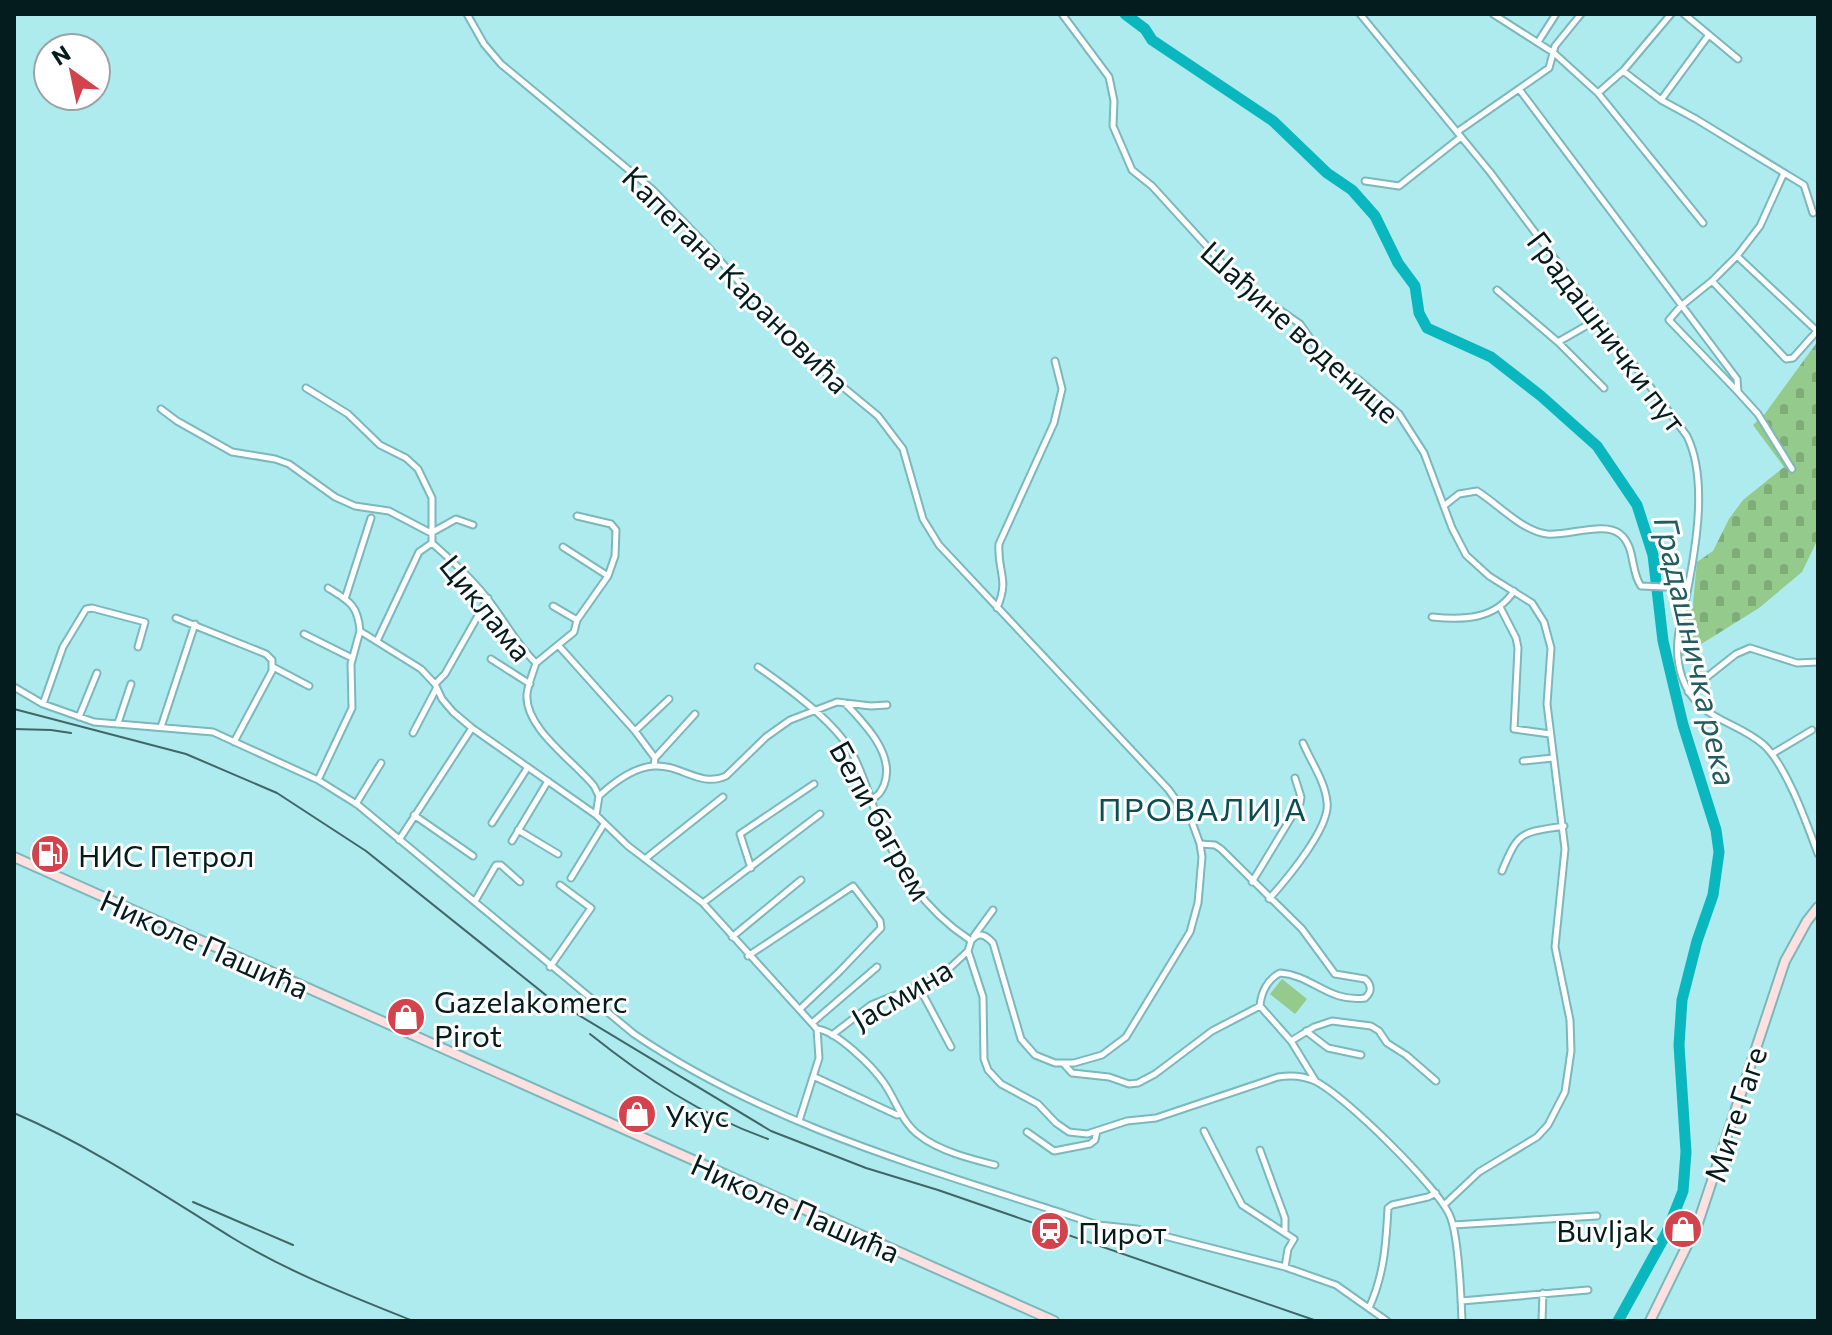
<svg xmlns="http://www.w3.org/2000/svg" width="1832" height="1335" font-family="Commissioner,sans-serif">
  <defs>
    <pattern id="cemetery-stones" width="16" height="16" patternUnits="userSpaceOnUse" patternTransform="scale(2)"><rect width="16" height="16" fill="#94ca8b"/><path d="M2 7V4a2 2 0 0 1 4 0v3zM10 15v-3a2 2 0 0 1 4 0v3z" fill="#7ead78"/></pattern>
  </defs>
  <rect width="100%" height="100%" fill="#adebee"/>
  <path fill="url(#cemetery-stones)" d="M1818 341V539L1802 572 1759 608 1682 656 1681 645 1693 603 1697 562 1713 551 1729 519 1743 500 1784 467 1753 425 1764 415Z"/>
  <path fill="#94ca8b" d="M1282 979 1307 999 1295 1014 1270 994Z"/>
  <g fill="none" stroke-linecap="round" stroke-linejoin="round">
    <path stroke="#0ab7bf" stroke-width="11" d="M1125 14 1145 29 1152 40 1273 121 1327 173 1352 190 1375 216 1398 263 1415 286 1419 313 1427 328 1491 357 1541 396 1597 446 1637 505 1653 555 1663 641 1683 725 1716 830 1719 852 1713 895 1697 941 1682 1000 1679 1045 1686 1152 1683 1191 1666 1234 1618 1321"/>
    <g stroke="#7bb7bb" stroke-width="9">
      <path id="minor" d="M467 14 484 44 501 64 653 190 707 246 803 354 878 416 903 449 923 519 939 545 1168 789 1192 822 1200 844 1202 857 1198 903 1190 932 1126 1037 1102 1055 1074 1063H1055L1035 1055 1021 1039 993 943C986 935 979 931 971 941L968 951 983 997 984 1059 988 1070 1001 1084 1038 1104 1056 1123 1069 1132 1087 1134 1127 1121 1156 1118 1278 1077C1290 1075 1304 1076 1315 1081 1344 1095 1438 1187 1450 1216 1459 1237 1461 1296 1462 1321
        M1062 14 1109 77 1114 101 1113 126 1132 170 1152 186 1224 265 1255 293 1300 324 1327 362 1359 380 1399 414 1424 453 1452 528 1466 555 1489 576 1532 603 1544 622 1551 648 1547 704 1565 849 1555 947 1570 1020 1571 1051 1565 1092 1548 1125 1537 1137 1479 1172 1444 1205
        M1360 14 1490 172 1687 436C1708 479 1696 547 1687 593 1681 621 1672 648 1682 677 1697 721 1734 719 1764 745 1787 767 1807 824 1818 854
        M1493 14 1554 53 1598 93 1703 223
        M1684 14 1738 59
        M1538 42 1556 14
        M1623 71 1661 100 1696 119 1804 185 1813 213
        M1519 89 1737 379 1738 392 1758 414 1792 469
        M1598 93 1623 71 1671 14
        M1661 100 1708 36
        M1457 132 1549 68 1555 46 1581 14
        M1365 181 1399 186 1461 137
        M1712 281 1786 359 1793 358 1817 331 1737 256
        M1497 290 1558 342 1604 388
        M1558 342 1598 319
        M306 388 348 414 380 445 406 458 418 469 432 498V543C451 560 470 577 486 597 504 619 515 643 536 663 533 673 528 684 527 694 524 728 575 762 594 786L599 796 596 815 628 846 703 903 817 1029 819 1058 799 1121
        M1738 392 1669 320 1681 306 1712 281 1737 256 1760 226 1784 173
        M161 409 177 421 232 452 275 459 289 464 335 497 355 506 389 511 431 533 456 519 473 525
        M1445 505 1459 494 1477 491C1498 504 1522 531 1547 534 1568 536 1605 521 1620 534 1636 547 1630 571 1641 586L1688 588
        M577 516 611 524 616 530 615 556 608 576
        M328 588C349 601 358 605 360 631L421 669 435 684 442 699 453 712 472 728 596 815
        M345 599 371 518
        M553 606 577 620
        M1500 607 1516 638 1518 648 1514 729 1550 734
        M997 608C1010 578 997 573 999 544L1054 423 1062 389 1055 361
        M1432 617C1463 620 1495 620 1514 591
        M176 618 266 654 272 660V671L234 742
        M304 634 352 658
        M377 641 419 552 432 543
        M558 645 635 731 655 758 654 766
        M491 659 530 684
        M536 663 574 632 577 620 608 576 563 547
        M273 667 309 686
        M758 667C787 687 830 718 849 748 862 768 868 794 877 816 897 868 923 909 970 940
        M435 684 445 674 488 598
        M14 687 43 704 94 722 213 732 318 780 358 805 634 1034C765 1123 917 1166 1065 1214L1098 1225 1137 1229 1285 1267 1336 1285 1387 1321
        M1688 692 1736 654 1750 648 1797 663 1818 662
        M845 703C864 723 896 755 884 785 881 792 879 795 872 799
        M43 704 63 647 86 609 92 608 145 622 138 647
        M79 717 97 673
        M118 723 131 684
        M161 727 195 624
        M635 731 669 699
        M413 733 436 689
        M1772 754 1812 730
        M655 758 695 714
        M1523 761 1553 758
        M318 780 352 708 351 664 360 631
        M599 796C613 783 634 767 654 766 680 764 701 788 726 776L766 737 790 720 837 702 871 706 887 705
        M356 804 381 763
        M414 815 473 856
        M492 823 528 767
        M518 830 558 854
        M399 840 472 728
        M512 841 548 781
        M1200 844 1215 845 1221 849 1302 929 1335 974 1365 979C1372 985 1372 992 1365 998 1329 1003 1312 975 1280 973 1268 979 1261 992 1260 1006
        M645 859 723 797
        M751 868 740 834 814 784
        M1502 871C1519 830 1521 833 1564 826
        M571 878 604 824
        M1252 882 1300 803 1301 797 1295 778
        M1269 899C1286 880 1331 827 1327 802 1325 781 1311 762 1303 743
        M475 901 496 865H501L520 882
        M703 903 820 814
        M974 936 993 910
        M732 937 801 880
        M748 956 853 886 880 921 881 928 839 972 800 1009
        M550 967 591 908 560 885
        M919 987 951 1047
        M812 1023 877 967
        M817 1029C837 1031 873 1067 884 1083 896 1100 902 1123 919 1135 939 1151 971 1159 995 1165
        M1306 1031 1328 1048 1361 1055
        M832 1035 871 1005 940 977 968 951
        M1291 1041 1314 1027 1332 1021 1371 1026 1379 1031 1387 1043 1406 1055 1436 1081
        M1064 1064 1072 1073 1109 1077 1129 1084 1138 1083 1155 1074 1212 1031 1260 1006 1291 1041 1315 1080
        M815 1077 897 1115 901 1114
        M1204 1131 1242 1205 1294 1239 1288 1249 1285 1267
        M1027 1132 1054 1151 1090 1144 1095 1140 1097 1131
        M1260 1150 1285 1218V1231
        M1453 1225 1597 1216
        M1461 1301 1588 1290
        M1369 1308C1384 1275 1386 1245 1388 1208L1392 1205 1428 1197 1436 1193
        M1542 1321 1543 1293"/>
    </g>
    <g stroke="#7bb7bb" stroke-width="12">
      <path id="secondary" d="M14 857 1054 1321
        M1650 1321 1698 1223 1785 961 1807 921 1818 907"/>
    </g>
    <use href="#minor" stroke="#fff" stroke-width="5"/>
    <use href="#secondary" stroke="#ffe0e0" stroke-width="8"/>
    <path stroke="#406668" stroke-width="2" d="M14 709 186 754 277 793 366 851 547 996 771 1131 866 1168 938 1190 1317 1321
      M14 729 51 730 71 733
      M590 1034C645 1078 701 1115 768 1139
      M14 1113C91 1146 160 1193 231 1237 288 1272 351 1296 413 1321
      M193 1202 293 1245"/>
  </g>
  <defs>
    <g id="fuel-disc" transform="scale(2)"><circle r="9.5" fill="#d3434d" stroke="#fff"/><path d="M-5.5-6h7V0h2V4h1.3V-2.5L3-4.5l.8-.8L6-3V5H2.5V1h-1V6h-7ZM-4.2-4.7v3.2H.2V-4.7Z" fill="#fff"/></g>
    <g id="shop-disc" transform="scale(2)"><circle r="9.5" fill="#d3434d" stroke="#fff"/><path d="M-5-2.5h2.3a2.7 3.5 0 0 1 5.4 0H5L5.5 6h-11ZM-1.5-2.5h3a1.5 2.3 0 0 0-3 0Z" fill="#fff"/></g>
    <g id="station-disc" transform="scale(2)"><circle r="9.5" fill="#d3434d" stroke="#fff"/><path d="M-3-6H3Q5-6 5-4V2Q5 4 3 4L4.5 6H3L1.5 4h-3L-3 6H-4.5L-3 4Q-5 4-5 2V-4Q-5-6-3-6ZM-3.5-4v3h7v-3ZM-3.5 1v1.5H-2V1ZM2 1v1.5H3.5V1Z" fill="#fff"/></g>
  </defs>
  <g fill-rule="evenodd">
    <use href="#fuel-disc" x="50" y="854"/>
    <use href="#shop-disc" x="406" y="1017"/>
    <use href="#shop-disc" x="637" y="1114"/>
    <use href="#shop-disc" x="1683" y="1229"/>
    <use href="#station-disc" x="1050" y="1231"/>
  </g>
  <g text-anchor="middle" dominant-baseline="central" stroke-width="6" stroke-linejoin="round" paint-order="stroke">
    <g font-size="30" fill="#041c1e" stroke="#fff">
      <text transform="translate(737 279) rotate(45)">Капетана Карановића</text>
      <text transform="translate(1301 331) rotate(42)">Шађине воденице</text>
      <text transform="translate(1608 331) rotate(53)">Градашнички пут</text>
      <text transform="translate(487 607) rotate(51)">Циклама</text>
      <text transform="translate(882 820) rotate(61)">Бели багрем</text>
      <text transform="translate(205 943) rotate(24)">Николе Пашића</text>
      <text transform="translate(901 993) rotate(-30)">Јасмина</text>
      <text transform="translate(1734 1114) rotate(-72)">Мите Гаге</text>
      <text transform="translate(796 1207) rotate(24)">Николе Пашића</text>
    </g>
    <g font-size="30" fill="#041c1e" stroke="#fff" text-anchor="start">
      <text x="78" y="854">НИС Петрол</text>
      <text x="434" y="1000">Gazelakomerc<tspan x="434" dy="34">Pirot</tspan></text>
      <text x="665" y="1114">Укус</text>
      <text x="1655" y="1229" text-anchor="end">Buvljak</text>
      <text x="1078" y="1231">Пирот</text>
    </g>
    <g font-size="32" font-style="italic" fill="#225c60" stroke="#fff">
      <text transform="translate(1697 651) rotate(77)">Градашничка река</text>
    </g>
    <g font-size="32" letter-spacing="2" fill="#0a4e52" stroke="#fff">
      <text x="1203" y="808">ПРОВАЛИЈА</text>
    </g>
  </g>
  <rect width="1832" height="1335" fill="none" stroke="#041c1e" stroke-width="32"/>
  <g transform="translate(72 72) rotate(327)"><circle r="38" fill="#ffffff" stroke="#9ba4a5" stroke-width="2"/>
  <path d="M0-6L14 30L0 20L-14 30Z" fill="#d3434d"/>
  <text y="-12" font-size="22" font-weight="bold" text-anchor="middle" fill="#041c1e">N</text>
  </g>
</svg>
